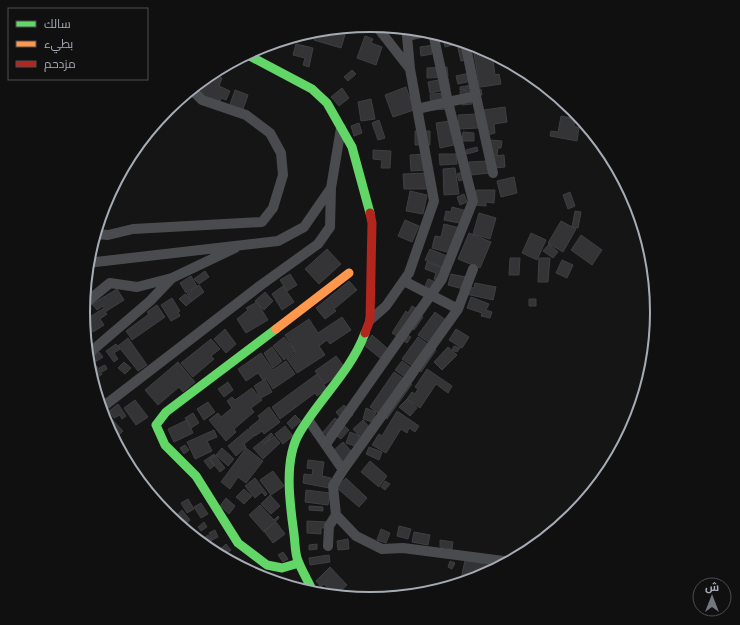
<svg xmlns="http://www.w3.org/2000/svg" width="740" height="625" font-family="'Open Sans',Cairo,sans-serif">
  <rect width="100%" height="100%" fill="#151515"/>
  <path fill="#343436" stroke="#3e3f41" d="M347 28 341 48 314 40 317 30Z
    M442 35 467 43 471 59 461 61 457 44 445 47Z
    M365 36 373 39 371 43 382 47 376 65 357 58Z
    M296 44 313 48 309 67 303 65 305 58 293 55Z
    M434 45 435 50 431 51 432 54 421 56 420 47Z
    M480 47 492 53 495 75 499 74 501 84 460 90V87L479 84 473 48Z
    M447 67 448 77 427 78V68Z
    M352 70 356 74 348 81 344 77Z
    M474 72 476 80 458 84 456 76Z
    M210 74 222 78 219 86 230 91 226 100 221 98 219 105 199 97 202 89 194 87Z
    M448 78 450 89 430 93 428 82Z
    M406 87 414 110 393 117 385 95Z
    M342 88 349 98 339 106 331 97Z
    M481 89 482 95 471 96 472 104 462 105 460 91Z
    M235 90 248 95 242 112 229 107Z
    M450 93 451 109 431 110 430 94Z
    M371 99 375 119 361 121 358 102Z
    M505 107 507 122 494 124 495 133 488 135 484 110Z
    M477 114 478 128 459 129 458 115Z
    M561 116 575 119 574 126 579 128 577 141 550 136 551 131 558 132Z
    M379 120 385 138 378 140 372 123Z
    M450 121 454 145 440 148 436 123Z
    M359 123 362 133 354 136 351 126Z
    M415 131H430V145H415Z
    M463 132 474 133V141H462Z
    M490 140 502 141 501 148H498L497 155 490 154Z
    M477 147 478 151 467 154 466 150Z
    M373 150 391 151 390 168H381L382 160 373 159Z
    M426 154 427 170 411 171 410 155Z
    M439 154H456L457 164 440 165Z
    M504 155 505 167 494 168 493 156Z
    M489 161 490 173 470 175 469 162Z
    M455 168 459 194 444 195 443 169Z
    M463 172 465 179 459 181 457 174Z
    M427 173 428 189H404L403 174Z
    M514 177 517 193 501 197 497 181Z
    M476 190H495L494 203 486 202V206L475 205Z
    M410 191 427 195 423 214 406 211Z
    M570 192 575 206 568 209 563 195Z
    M464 194 467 202 460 205 457 197Z
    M452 207 467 211 464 224 444 220 446 211 451 212Z
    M575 211 581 212 578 228 572 227Z
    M479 213 496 218 490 239 473 234Z
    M405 220 419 226 412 242 398 236Z
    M561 221 576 229 563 252 548 243Z
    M444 224 460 228 454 254 432 248 435 236 441 237Z
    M469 233 491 242 480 268 458 259Z
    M531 233 546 240 537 260 522 253Z
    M581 235 602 250 592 265 571 250Z
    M549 244 558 252 553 258 543 251Z
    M327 249 341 264 319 284 305 269Z
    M430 249 447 256 446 269 425 260Z
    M510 258H520L519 275H509Z
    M539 258H550L548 282H538Z
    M562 260 573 265 567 278 556 273Z
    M427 262 445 269 441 281 434 279 436 273 425 269Z
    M205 271 209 277 199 284 194 279Z
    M290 274 297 285 287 291 280 280Z
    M451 274 466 277 463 289 448 285Z
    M191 276 197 286 186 293 180 283Z
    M428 279 441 284 423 291Z
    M349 281 357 290 334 309 336 311 325 319 316 308Z
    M475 283 496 287 493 300 466 294 467 287 474 288Z
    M199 285 204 292 192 301 187 294Z
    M283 286 294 302 282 310 272 294Z
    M117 289 124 300 105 312 107 314 100 319 104 325 93 332 85 320 104 308 103 306 97 310 92 304Z
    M265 292 273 301 264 310 255 301Z
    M185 294 192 301 186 306 179 299Z
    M471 297 489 304 486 310 492 312 490 318 481 316 482 313 467 308Z
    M172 298 180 311 178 312 180 316 171 321 161 305Z
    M529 299H536V306H529Z
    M257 302 268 320 246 333 237 319 248 310 246 308Z
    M157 305 165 317 132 340 126 331 149 314 147 312Z
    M412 306 419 310 417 313 423 317 414 330 409 326 404 333 411 337 407 343 392 333 406 311 408 313Z
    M435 312 447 321 431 344 418 335Z
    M342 317 351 330 330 344 327 340 319 346 325 355 297 373 287 359 296 352 285 335 309 319 318 333Z
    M83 321 89 328 84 332Z
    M225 329 236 344 226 353 214 339Z
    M456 329 469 337 462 348 449 340Z
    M372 335 388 349 380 358 364 345Z
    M284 337 295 351 284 360 273 346Z
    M418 337 436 350 421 372 402 359Z
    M128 338 147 365 138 371 118 346Z
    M211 339 220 349 211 356 214 359 193 377 181 363Z
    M116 344 120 349 114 353 118 359 114 362 106 351Z
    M454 346 460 348 457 352 452 350Z
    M272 347 282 361 273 368 264 353Z
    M448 347 457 355 442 370 434 362Z
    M99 352 103 357 95 362 92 357Z
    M261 353 273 370 286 361 295 374 273 389 266 378 263 380 258 373 246 381 238 369Z
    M336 356 346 369 325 384 315 371Z
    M92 360 102 374 92 382 88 364Z
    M402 361 418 373 412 382 395 370Z
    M124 362 131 368 125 374 118 368Z
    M178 362 195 382 183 392 179 387 158 405 145 390Z
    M105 365 107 369 102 372 99 368Z
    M427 369 452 386 448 393 436 384 420 408 407 399 412 392 415 394 418 389 415 387Z
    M394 372 412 384 387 419 370 407Z
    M317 374 327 389 317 396 315 393 280 419 272 407Z
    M265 379 272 392 261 398 254 386Z
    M228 382 233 390 224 397 218 389Z
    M252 388 262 400 251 408 254 412 234 429 236 432 226 441 209 420 218 413 221 417 232 408 227 401 232 397 235 400Z
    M407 399 417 408 410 416 399 407Z
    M135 400 148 417 136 425 124 408Z
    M208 402 215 412 204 420 197 409Z
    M118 404 126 416 122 419 120 415 114 418 109 411Z
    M344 405 353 415 344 422 336 412Z
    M269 407 280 422 264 434 262 431 255 436 249 428 260 419 258 416Z
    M366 408 376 412 372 422 363 419Z
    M397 411 419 426 415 432 409 428 407 433 401 429 386 453 372 445 379 434 382 436Z
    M193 413 199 423 191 428 185 418Z
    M108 415 123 431 114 440 104 420Z
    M295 415 301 421 292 429 287 423Z
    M335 418 349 430 341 439 337 436 333 440 323 432Z
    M187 420 193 433 174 442 168 429Z
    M363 420 372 430 362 439 353 429Z
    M285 426 293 436 283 444 275 434Z
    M248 429 254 436 244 444 246 447 236 456 228 446Z
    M214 430 217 437 207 441 212 451 195 459 187 442Z
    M350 432 360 436 358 440 360 448 346 443Z
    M271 433 273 435 265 443 262 441Z
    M274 436 280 443 263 459 253 448 262 441 264 444Z
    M343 442 353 453 341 464 333 451Z
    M185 445 189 450 184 454 180 448Z
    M369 447 382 452 379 460 366 454Z
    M222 448 234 459 228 466 216 455Z
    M246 448 263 461 246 483 238 477 230 489 221 482Z
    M214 454 215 456 210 459 215 465 210 469 204 461Z
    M215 455 225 468 220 472 210 460Z
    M308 460 324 462 322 476 331 478 329 488 303 483 304 474 312 475 313 469 307 468Z
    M370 461 387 476 379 487 361 472Z
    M273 471 284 486 271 495 260 480Z
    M255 478 267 494 265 496 262 492 255 498 245 486Z
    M346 478 367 498 359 507 337 488Z
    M385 481 390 484 385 490 381 487Z
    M244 489 252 496 244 504 236 497Z
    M306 490 330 493 328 505 305 502Z
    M270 495 280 506 271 514 261 504Z
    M226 498 235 506 229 514 220 506Z
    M188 499 194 509 187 513 181 503Z
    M201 503 208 514 201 518 194 507Z
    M260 505 274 520 278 516 279 518 264 532 249 515Z
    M309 506 323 507V511L309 510Z
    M182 510 190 520 184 525 176 516Z
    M307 521 327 522V528H321V534L307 533Z
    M204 522 207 527 201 531 198 527Z
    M276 522 285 534 273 543 264 531Z
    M399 526 411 529 408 539 397 536Z
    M381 529 390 533 386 543 377 540Z
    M215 530 218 537 212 540 209 533Z
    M414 532 430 535 428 545 412 542Z
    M208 535 212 541 206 544 203 539Z
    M348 539 349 549 338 550 337 541Z
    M440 540 453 542 452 549 440 547Z
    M226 544 231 550 224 556 219 550Z
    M317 544V549L309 550V545Z
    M214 548 218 554H216L209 551Z
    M517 551 530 552 516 559Z
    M283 552 288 559 283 562 278 555Z
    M329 555 330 562 310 565 309 558Z
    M465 560 491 565 490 573 471 581 461 579Z
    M450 561 455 563 452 569 448 567Z
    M330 567 347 585 335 596 324 584 321 587 316 581Z"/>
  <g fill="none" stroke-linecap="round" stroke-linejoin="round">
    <path stroke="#4a4b4e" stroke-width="10" d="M433 33 448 102 476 96 493 173
      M465 42 476 96
      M410 69 407 36 429 31
      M95 234 108 235 133 229 262 222 273 208 283 175 281 153 270 133 246 115 202 100 191 89
      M87 263 278 241 304 227 331 188 341 128
      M83 305 110 283 137 287 172 278 235 248
      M458 309 473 269
      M370 320 386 306 409 273 434 201 410 69 378 28 371 25
      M87 355 150 301 172 278
      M100 409 261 285 318 244 330 227 331 188
      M309 421 343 470 458 309 404 281
      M326 444 442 279 473 201 448 102 417 109
      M343 470 333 486 336 515 356 536 382 549 403 548 511 562
      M328 546 329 526 336 515"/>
    <path stroke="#63d668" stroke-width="9" d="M246 54 312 89 327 103 352 147 370 213
      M276 329 166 412 156 425 165 445 196 476 238 543 267 565 282 568 299 563
      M314 594C309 582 301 570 297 558 295 551 295 542 294 534 290 505 283 459 300 432 320 398 351 371 365 333"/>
    <path stroke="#ff974d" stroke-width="9" d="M276 329 349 273"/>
    <path stroke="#b3261e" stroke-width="9" d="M365 333 370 320 372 223 370 213"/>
  </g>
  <path d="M0 0H740V625H0ZM90 312a280 280 0 1 1 560 0a280 280 0 1 1-560 0Z" fill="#101011" fill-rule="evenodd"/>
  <path fill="none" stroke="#a6acb6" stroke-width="2" d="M90 312a280 280 0 1 1 560 0a280 280 0 1 1-560 0Z"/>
  <rect x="8" y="8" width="140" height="72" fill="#101011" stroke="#4c4e53"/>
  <rect x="16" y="21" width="20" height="6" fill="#63d668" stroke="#4c4e53"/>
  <text x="44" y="28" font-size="12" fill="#a6acb6">سالك</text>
  <rect x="16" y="41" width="20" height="6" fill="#ff974d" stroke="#4c4e53"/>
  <text x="44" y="48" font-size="12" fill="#a6acb6">بطيء</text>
  <rect x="16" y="61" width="20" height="6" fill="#b3261e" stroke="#4c4e53"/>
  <text x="44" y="68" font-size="12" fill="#a6acb6">مزدحم</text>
  <g transform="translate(712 597)"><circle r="19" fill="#101011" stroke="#4c4e53"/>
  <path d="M0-3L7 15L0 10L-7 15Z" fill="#73777e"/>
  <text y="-6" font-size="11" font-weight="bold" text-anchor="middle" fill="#a6acb6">ش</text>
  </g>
</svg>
